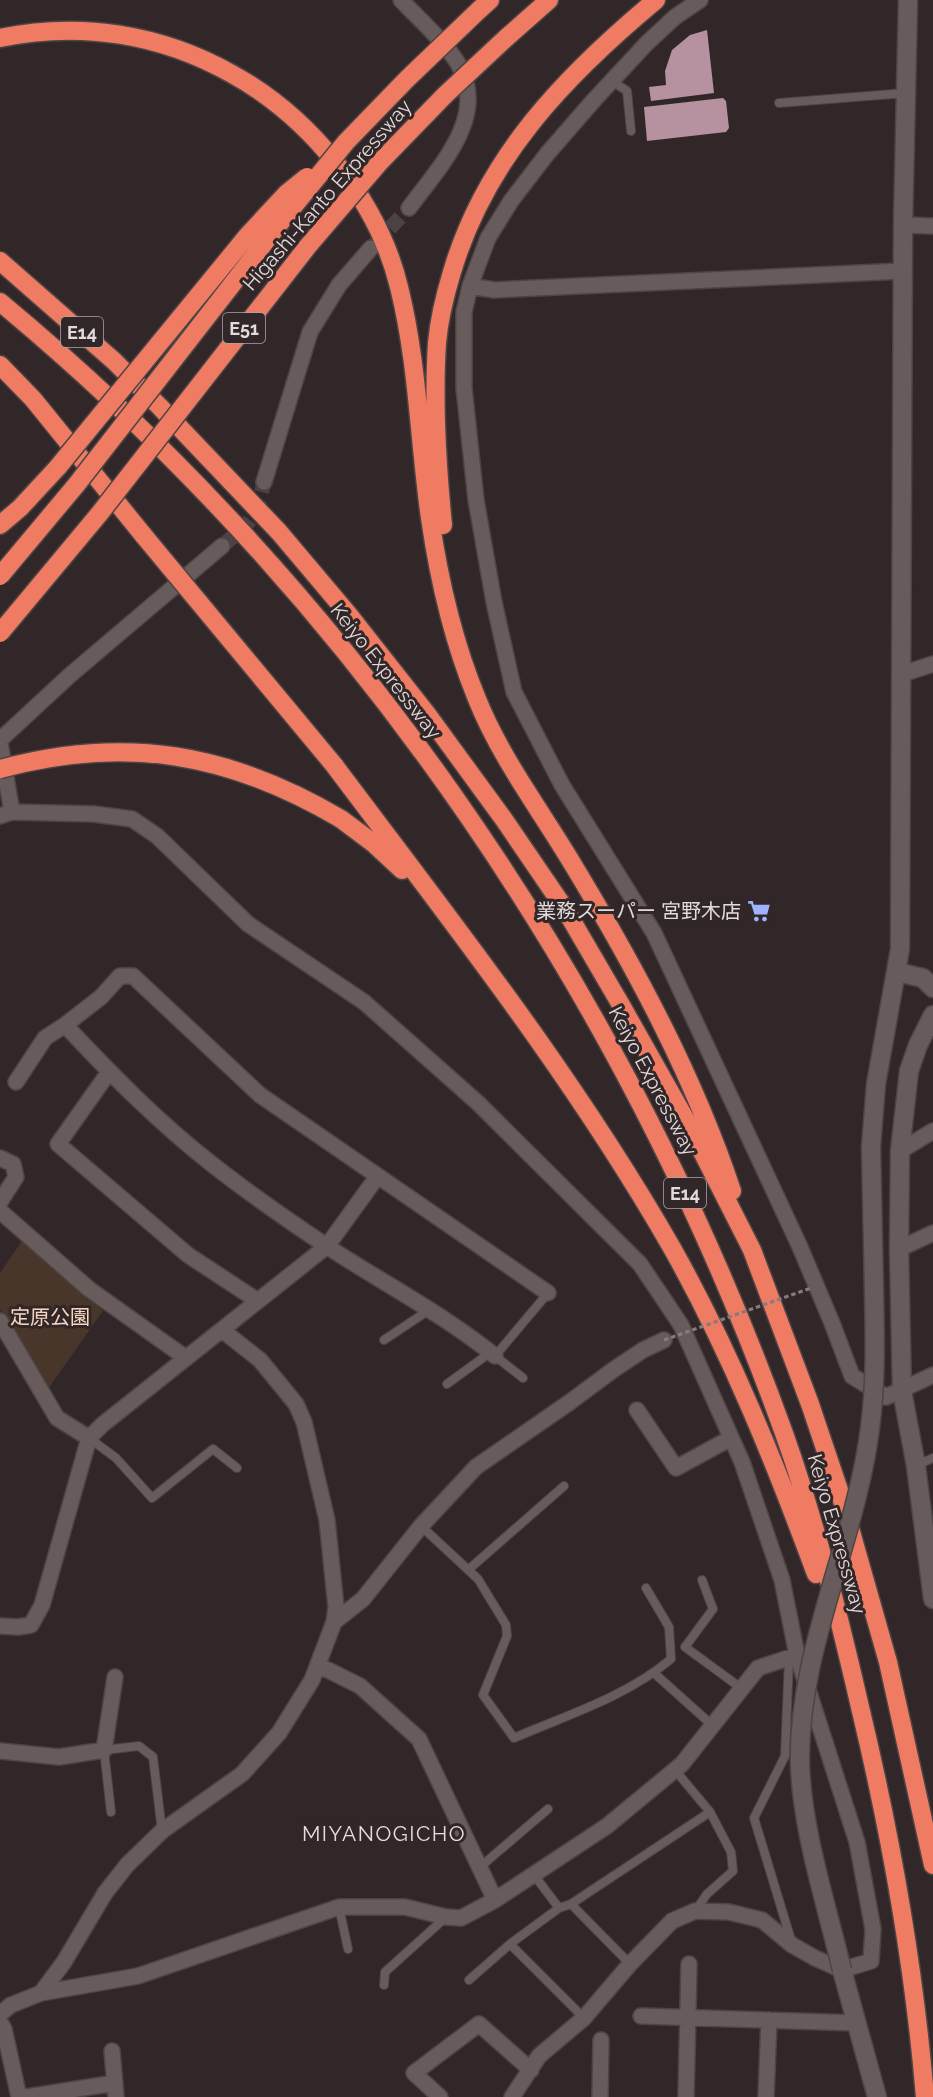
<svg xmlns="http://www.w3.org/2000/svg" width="933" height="2097" font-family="Raleway,'Noto Sans JP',sans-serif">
  <rect width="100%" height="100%" fill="#322728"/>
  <path fill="#49362a" d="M22 1241 103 1311 45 1393 0 1309V1273Z"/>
  <path fill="#b691a0" d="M707 30 714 93 651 101 649 87 666 85 665 71 672 50 690 35Z
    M723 98 726 101 729 128 726 132 647 141 644 107Z"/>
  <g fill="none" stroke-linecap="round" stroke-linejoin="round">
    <path stroke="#4c4243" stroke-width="15" stroke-dasharray="15 8" stroke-linecap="butt" d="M374 245 409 208
      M222 546C251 522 256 519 264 482"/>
    <g stroke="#4d4445" stroke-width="10">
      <path id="lane" d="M612 81 627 91 631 131
        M779 103 906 93
        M384 1340 429 1310
        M523 1378 495 1356 548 1293
        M447 1384 491 1352
        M89 1438 116 1458 152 1498 213 1449 237 1468
        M917 1465 933 1458
        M421 1526 478 1579 506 1625 507 1636 483 1695 514 1738C567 1715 626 1697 671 1659L669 1627 646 1588
        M468 1570 564 1486
        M702 1580 713 1609 685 1647 741 1688
        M789 1658 785 1756 754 1818 791 1940
        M654 1673 712 1725
        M675 1770 710 1812 731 1852 733 1871 707 1894 696 1910
        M111 1812 104 1750 139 1746 153 1757 162 1831
        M480 1867 548 1809
        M534 1875 559 1908 571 1904 710 1812
        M571 1904 630 1964
        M339 1907 348 1949
        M510 1944 584 2018
        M469 1980 510 1944 559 1908
        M384 1985 385 1972 445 1918"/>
    </g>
    <g stroke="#4d4445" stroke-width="18">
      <path id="street" d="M401 0C418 18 444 41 457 62 491 115 439 167 409 208
        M700 0 675 17 646 44 594 100 547 154 511 201 488 238 470 286 464 312V388L476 500 494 602 514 692 562 785 654 933 800 1247 832 1323 852 1376 886 1397 933 1375
        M903 225 933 226
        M470 286 494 290 903 271
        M264 482 310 332 339 285 371 248
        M902 674 933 664
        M0 740 69 676 222 546
        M0 743 12 812
        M0 816 12 812 94 814 132 819 157 836 248 924 364 1002 478 1103 640 1264 681 1325 742 1462 782 1580 797 1655 857 1842 873 1929 871 1961 842 1970 815 1958 792 1945 762 1920 729 1912 695 1911 672 1921 630 1964 584 2018 539 2056 512 2097
        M109 1072 58 1144 188 1255 258 1301
        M16 1082 45 1038 65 1025
        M900 1151 933 1131
        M0 1158 13 1164 16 1177 0 1202
        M0 1211 89 1289 186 1358
        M899 1249 933 1233
        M0 1321 57 1418 89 1438
        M222 1330 260 1360 296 1404 304 1422 327 1520 336 1607 334 1622
        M495 1356C443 1314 383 1283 328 1247 289 1221 250 1194 213 1165 159 1123 111 1074 65 1025L101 997 120 976H133L260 1095 548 1293
        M637 1410 676 1468 731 1438
        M0 1626 18 1627 31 1625 42 1605 89 1438 102 1425 327 1246 377 1177
        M318 1667 328 1670 360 1686 419 1739 495 1900
        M0 1751 59 1757 104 1750 115 1677
        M41 1993 138 1976 339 1907H405L446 1917 461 1918 495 1900 607 1826 682 1764 758 1668 797 1655
        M0 2014 11 2005 41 1993 64 1962 105 1893 127 1865 162 1831 242 1774 279 1733 312 1680 334 1622 363 1599 421 1526 476 1467 570 1402 613 1370 643 1350 664 1340
        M641 2016 857 2023
        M0 2022 4 2029 19 2097
        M112 2051 116 2097
        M27 2097 115 2083
        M440 2097 414 2073 479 2024 531 2070
        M600 2097 601 2040
        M686 2097 689 1964
        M766 2097 769 2020"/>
    </g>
    <g stroke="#4d4445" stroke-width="21">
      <path id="secondary" d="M897 972 923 978 933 988
        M933 1015 918 1045 909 1071 900 1151 899 1249 902 1391 916 1466 933 1599
        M871 1147 876 1084 900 949 903 225 908 0
        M842 1970 877 2097"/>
    </g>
    <g stroke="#4d4445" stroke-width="21">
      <path id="highway" d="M479 10 490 0
        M0 38C80 21 161 34 232 74 310 117 378 200 399 287 418 363 419 441 430 518 439 580 453 641 477 699 501 759 542 812 575 868 637 971 694 1077 732 1191
        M506 38 549 0
        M0 261 114 361 160 407 279 532 349 615 427 714 505 821 565 909 621 1005 687 1122 752 1250 810 1404 840 1493 888 1662 933 1865
        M0 302C359 600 628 998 785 1436 816 1524 839 1616 860 1707 891 1836 914 1965 925 2097
        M0 365 33 399 144 536
        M0 525 20 508 58 467
        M443 525C437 465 433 404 437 343 439 320 445 295 452 272 486 157 566 75 656 0
        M334 765C452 922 574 1077 672 1248 730 1351 775 1463 816 1574
        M341 819 373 843 402 870"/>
    </g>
    <use href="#lane" stroke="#685b5c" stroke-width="8"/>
    <use href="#street" stroke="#685b5c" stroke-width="15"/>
    <use href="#secondary" stroke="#685b5c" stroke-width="18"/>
    <use href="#highway" stroke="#ee7b62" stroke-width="18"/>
    <g stroke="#4d4445" stroke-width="21" stroke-linecap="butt">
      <path id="secondary-bridge" d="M842 1970C827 1907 802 1830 800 1765 797 1651 856 1541 870 1428 876 1383 875 1338 874 1292 873 1244 872 1195 871 1147"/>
    </g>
    <g stroke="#4d4445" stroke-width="21" stroke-linecap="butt">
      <path id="highway-bridge" d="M58 467 248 235 286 194 307 177
        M144 536 334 765
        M0 576 77 484 279 224 346 142 407 79 479 10
        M0 633 100 513 308 246 380 162 445 95 506 38
        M0 769C126 735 229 753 341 819"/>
    </g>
    <path stroke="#857c7d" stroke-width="3" stroke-dasharray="4.5 3" stroke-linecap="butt" d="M664 1340 811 1288"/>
    <use href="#secondary-bridge" stroke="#685b5c" stroke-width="18"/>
    <use href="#highway-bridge" stroke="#ee7b62" stroke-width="18"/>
  </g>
  <defs>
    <g id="supermarket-bare" transform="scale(1.8)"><path d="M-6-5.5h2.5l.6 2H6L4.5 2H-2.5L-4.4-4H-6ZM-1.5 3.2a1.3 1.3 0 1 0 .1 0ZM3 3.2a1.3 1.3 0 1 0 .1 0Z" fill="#9fb3fd" stroke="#322728" stroke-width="2.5" paint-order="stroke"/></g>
  </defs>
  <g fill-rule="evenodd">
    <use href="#supermarket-bare" x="759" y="911"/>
  </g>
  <g text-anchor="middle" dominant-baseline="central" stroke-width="6" stroke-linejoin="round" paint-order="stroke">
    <g fill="#322728" stroke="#ada5a5" stroke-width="1.5">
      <rect x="223" y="313" width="42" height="30" rx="4.5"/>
      <rect x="61" y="317" width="42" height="30" rx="4.5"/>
      <rect x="664" y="1178" width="42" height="30" rx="4.5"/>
    </g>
    <g font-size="18" font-weight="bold" fill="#e2dbdb">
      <text x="244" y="328">E51</text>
      <text x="82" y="332">E14</text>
      <text x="685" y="1193">E14</text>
    </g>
    <g font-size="20" fill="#e2dbdb" stroke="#322728">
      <text transform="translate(327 195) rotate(-49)">Higashi-Kanto Expressway</text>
      <text transform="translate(386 671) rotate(52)">Keiyo Expressway</text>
      <text transform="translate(653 1081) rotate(62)">Keiyo Expressway</text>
      <text transform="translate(837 1534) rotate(74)">Keiyo Expressway</text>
    </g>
    <g font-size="20" fill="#e2dbdb" stroke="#322728" text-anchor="end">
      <text x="741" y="911">業務スーパー 宮野木店</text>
    </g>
    <g font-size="20" fill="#f7d5c1" stroke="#322728">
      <text x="50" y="1317">定原公園</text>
    </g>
    <g font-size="21" letter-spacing="1.5" fill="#e9dadb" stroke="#322728">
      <text x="384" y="1833">MIYANOGICHO</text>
    </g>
  </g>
</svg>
